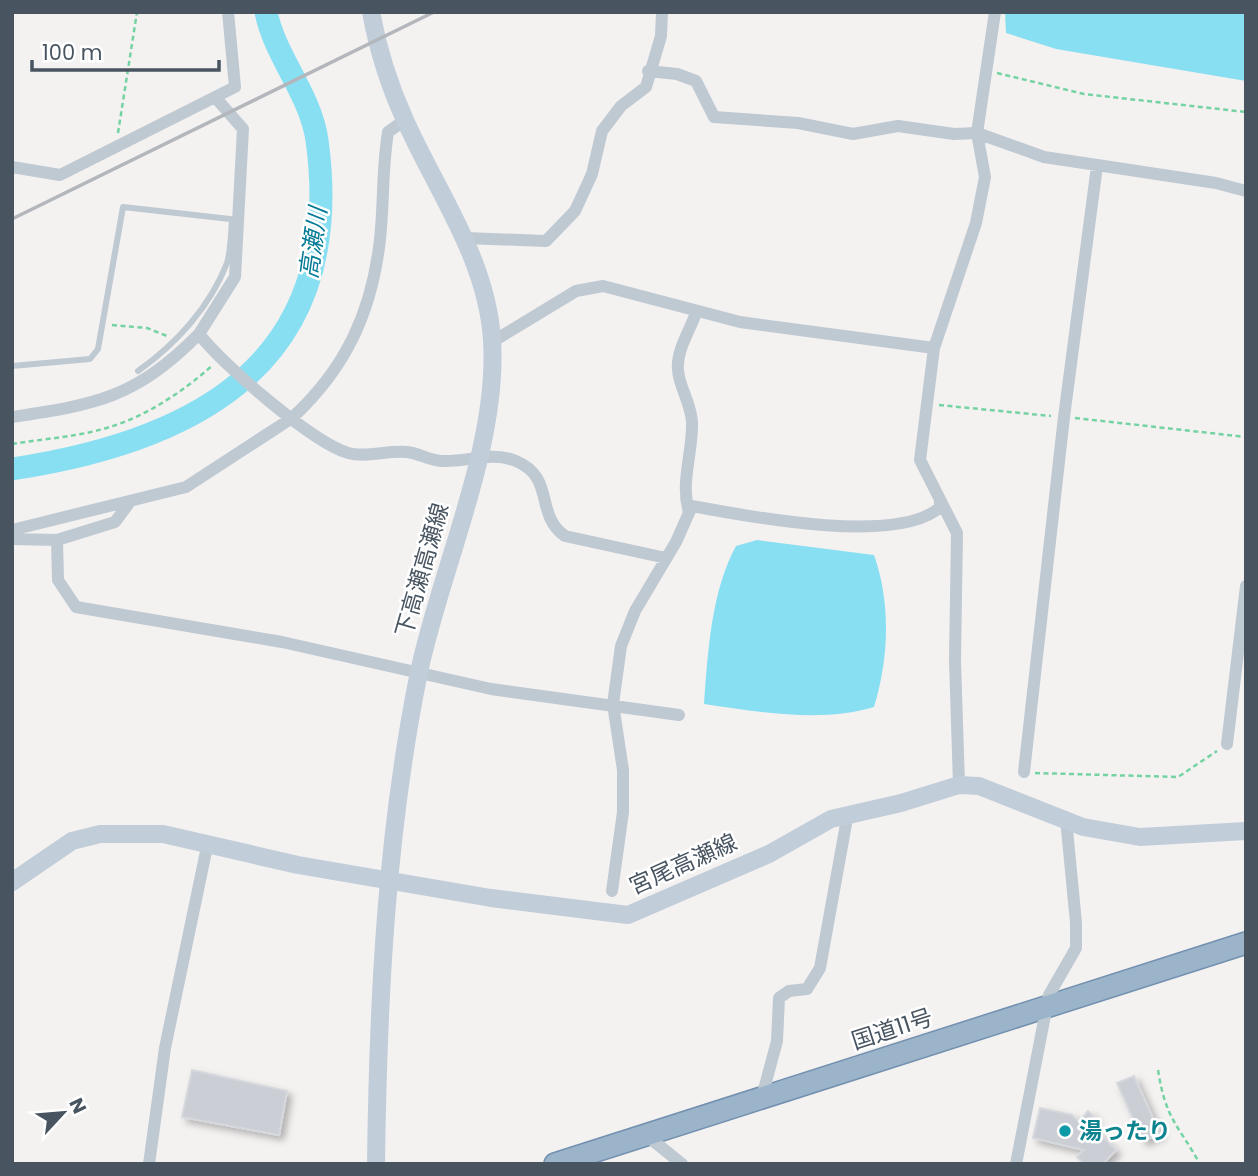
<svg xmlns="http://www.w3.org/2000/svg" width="1258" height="1176" font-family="Poppins,'Noto Sans JP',sans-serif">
  <defs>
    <filter id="shadow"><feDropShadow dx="4.5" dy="4.5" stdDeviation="3.5" flood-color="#0004"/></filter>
  </defs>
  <rect width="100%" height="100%" fill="#f4f1f1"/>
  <path fill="#89dff2" d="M1005 12H1246V81L1056 49 1006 33Z
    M757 540 874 555C891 603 889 658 874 707 822 723 758 712 704 704 708 652 711 592 736 546Z"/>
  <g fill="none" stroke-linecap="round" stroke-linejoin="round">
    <path stroke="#89dff2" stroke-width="23" d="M12 469C204 440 347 358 317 140 310 93 275 57 266 12"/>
  </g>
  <path fill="#cbced4" stroke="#d5d8dd" stroke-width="2" filter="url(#shadow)" d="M192 1070 287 1091 279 1135 182 1117Z
    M1134 1076 1160 1134 1143 1141 1117 1083Z
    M1040 1108 1072 1115 1079 1122 1088 1111 1096 1119 1090 1125 1116 1150 1103 1164H1084L1077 1157 1084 1150 1033 1138Z"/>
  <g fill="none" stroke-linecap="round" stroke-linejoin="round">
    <g stroke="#7290af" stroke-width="24">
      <path id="trunk" d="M555 1164 1246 943"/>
    </g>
    <path stroke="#74d3a2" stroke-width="2.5" stroke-dasharray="5 3.5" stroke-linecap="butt" d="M997 73 1084 94 1246 112
      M118 133 137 12
      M112 325 147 328 167 336
      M939 405 1051 416
      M1075 418 1246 437
      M12 444C42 439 74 437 103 429 144 418 181 393 213 365
      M1035 773 1178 777 1217 751
      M1158 1070C1166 1120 1177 1123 1200 1164"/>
    <path stroke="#bfc9d2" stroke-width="6" d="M12 366 90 359 98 349 123 207 239 220
      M138 371C176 344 210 307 227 263 231 250 231 233 232 220"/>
    <path stroke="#bfc9d2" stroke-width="12" d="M648 71 677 74 696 81 714 117 798 123 853 134 898 126 954 134 977 133 1044 157 1216 183 1246 191
      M12 167 60 175 235 87 228 12
      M465 238 546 241 575 211 592 174 602 131 621 106 646 87 661 36 662 12
      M199 334 235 277 243 129 215 97
      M492 342 576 291 603 286 740 322 934 348
      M12 417C98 404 135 398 199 334 223 365 312 442 348 453 366 458 388 450 407 452 419 453 430 461 443 461 468 462 491 451 516 461 556 478 534 514 565 536L666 558
      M689 512C680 482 693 453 692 422 691 403 679 387 678 370 676 351 690 330 696 313
      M12 530 186 487 292 418C346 368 372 312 380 239 384 203 382 168 388 132L405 120
      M12 539 57 540 115 522 129 503
      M57 540 58 580 76 607 282 642 491 689 679 715
      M1227 744 1246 586
      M1024 772 1064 417 1097 166
      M959 785 955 660 957 533 920 460 934 348 976 223 985 177 977 133 995 12
      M612 891 623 812V770L613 704 621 646 635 611 676 542 692 506C746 516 899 546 940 507V500
      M762 1097 777 1041 779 998 789 991 807 989 820 968 848 813
      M646 1135 682 1164
      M149 1164 165 1048 208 842
      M1016 1164 1049 995 1076 948V923L1066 819"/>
    <path stroke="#c1cdd9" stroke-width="18" d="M371 12C378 50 389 85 405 120 437 192 487 259 492 340 499 448 439 572 418 677 386 837 378 1001 376 1164
      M12 882 72 841 100 834H163L298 865 491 898 628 915 769 854 831 819 901 803 959 785 979 786 1083 827 1140 837 1246 831"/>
    <use href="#trunk" stroke="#9cb4ca" stroke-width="21"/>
    <path stroke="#b3b7bc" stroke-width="3.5" d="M12 219 434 12"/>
  </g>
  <circle fill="#0f9aa8" stroke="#fff" stroke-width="2.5" cx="1065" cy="1131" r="7"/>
  <g text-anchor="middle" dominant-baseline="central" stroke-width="5" stroke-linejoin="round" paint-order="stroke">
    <g font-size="23" fill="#485561" stroke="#fff">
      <text transform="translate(422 570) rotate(-74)">下高瀬高瀬線</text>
      <text transform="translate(683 864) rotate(-24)">宮尾高瀬線</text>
      <text transform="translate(892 1029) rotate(-18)">国道11号</text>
    </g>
    <g font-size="23" font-weight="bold" fill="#0d838f" stroke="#fff" text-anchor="start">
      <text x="1079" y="1131">湯ったり</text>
    </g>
    <g font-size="24" font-style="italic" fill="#067b97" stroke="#fff">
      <text transform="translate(313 243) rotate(-82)">高瀬川</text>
    </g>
  </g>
  <rect width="1258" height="1176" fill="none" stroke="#485561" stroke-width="28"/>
  <g transform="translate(63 1113) rotate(64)" stroke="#ffffff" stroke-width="5" paint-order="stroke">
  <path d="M0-5L12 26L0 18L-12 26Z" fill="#485561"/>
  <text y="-10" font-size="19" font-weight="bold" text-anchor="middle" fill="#485561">N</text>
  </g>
  <path d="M32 60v10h187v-10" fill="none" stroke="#485561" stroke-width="3.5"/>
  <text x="42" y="60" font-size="21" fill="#485561" stroke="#ffffff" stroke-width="5" paint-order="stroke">100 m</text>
</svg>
